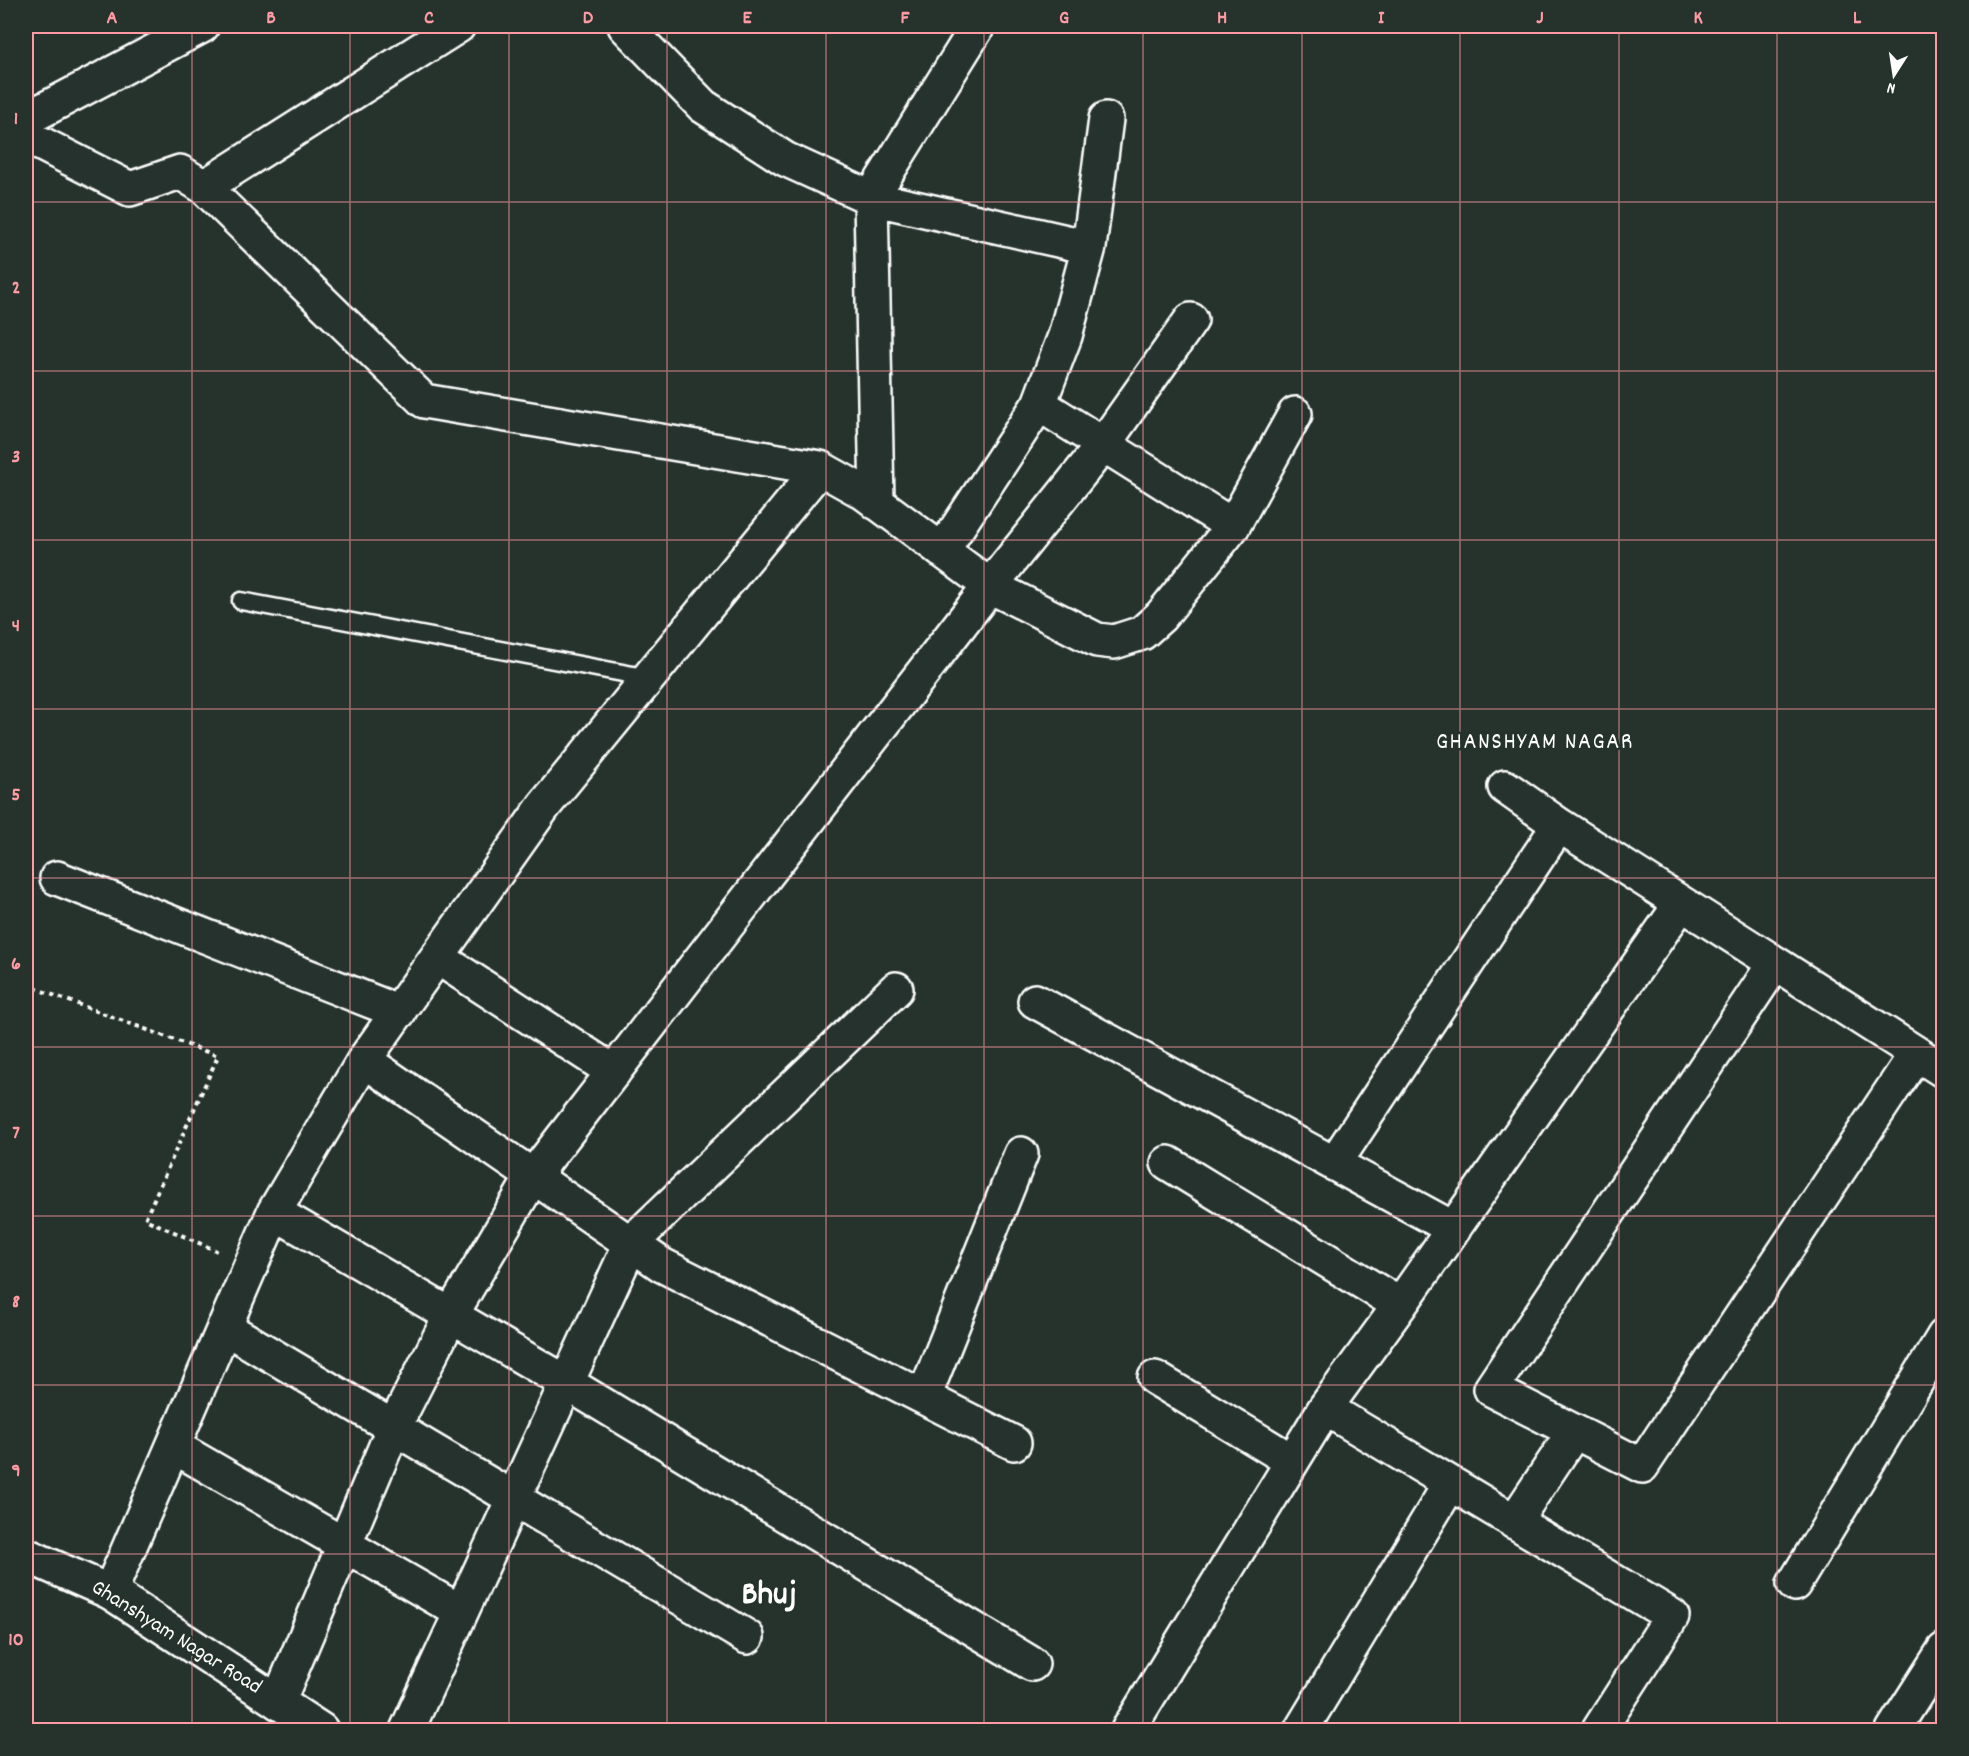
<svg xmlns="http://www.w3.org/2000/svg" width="1969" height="1756" font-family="Dekko,sans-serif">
  <rect width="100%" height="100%" fill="#26332d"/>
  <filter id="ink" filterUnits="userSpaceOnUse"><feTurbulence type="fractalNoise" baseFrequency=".0167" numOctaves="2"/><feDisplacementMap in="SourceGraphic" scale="12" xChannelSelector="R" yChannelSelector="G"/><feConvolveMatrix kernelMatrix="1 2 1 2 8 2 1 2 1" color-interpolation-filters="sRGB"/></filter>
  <g filter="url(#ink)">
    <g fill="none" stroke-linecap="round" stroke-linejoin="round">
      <g stroke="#fff" stroke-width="21">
        <path id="lane" d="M241 601 649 678"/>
      </g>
      <g stroke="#fff" stroke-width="38">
        <path id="street" d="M625 26 703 106 785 159 871 198 1089 247
          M26 119 202 26
          M26 136 130 189 180 172 204 187 424 401 820 468 863 492 990 586 1097 640 1114 642 1142 633 1161 616 1233 526 1295 414
          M204 187 458 26
          M1039 404 1233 526
          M877 503 871 198 978 26
          M942 551 1039 404 1065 336 1089 247 1106 119
          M1505 787 1559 825 1944 1071
          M57 878 399 1012
          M437 957 614 1072
          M1775 963 1491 1389 1642 1466 1916 1054
          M1035 1001 1454 1229
          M364 1060 662 1265 1014 1443
          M1168 1163 1400 1305
          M1334 1164 1559 825
          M274 1212 567 1383 1032 1664
          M224 1327 747 1637
          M1155 1378 1292 1461
          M924 1397 1021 1154
          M1325 1408 1672 1616 1599 1730
          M173 1446 461 1612
          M1514 1522 1574 1432
          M1794 1584 1944 1336
          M110 1592 274 1212 364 1060 544 806 820 468
          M278 1702 394 1427 451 1315 533 1176 990 586 1103 445 1191 320
          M407 1730 631 1243 896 989
          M1128 1730 1325 1408 1400 1305 1681 904
          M1301 1730 1450 1484
          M1893 1730 1944 1650"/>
      </g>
      <g stroke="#fff" stroke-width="38">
        <path id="secondary" d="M26 1555 110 1592 321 1730"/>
      </g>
      <path stroke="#fff" stroke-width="4" stroke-dasharray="4.5 4.5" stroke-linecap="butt" d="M26 985 218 1056 145 1219 217 1251"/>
      <use href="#lane" stroke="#26332d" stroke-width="16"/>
      <use href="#street" stroke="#26332d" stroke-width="33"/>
      <use href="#secondary" stroke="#26332d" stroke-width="33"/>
    </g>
  </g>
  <path fill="none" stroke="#ff9aa2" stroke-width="1.5" stroke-opacity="0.55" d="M192 26V1730M350 26V1730M509 26V1730M667 26V1730M826 26V1730M984 26V1730M1143 26V1730M1302 26V1730M1460 26V1730M1619 26V1730M1777 26V1730M26 202H1944M26 371H1944M26 540H1944M26 709H1944M26 878H1944M26 1047H1944M26 1216H1944M26 1385H1944M26 1554H1944"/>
  <g text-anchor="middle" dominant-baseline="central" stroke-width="5" stroke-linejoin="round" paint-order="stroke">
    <g font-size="22" fill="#fff" stroke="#26332d">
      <text transform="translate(176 1638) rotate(32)">Ghanshyam Nagar Road</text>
    </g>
    <g font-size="24" letter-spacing="1.5" fill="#fff" stroke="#26332d">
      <text x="1535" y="743">GHANSHYAM NAGAR</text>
    </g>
    <g font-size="34" font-weight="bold" fill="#fff" stroke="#26332d">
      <text x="769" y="1596">Bhuj</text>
    </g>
  </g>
  <rect width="1969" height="1756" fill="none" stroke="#26332d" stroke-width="66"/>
  <g transform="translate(1894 75) rotate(192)" stroke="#26332d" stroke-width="4.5" paint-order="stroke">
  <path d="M0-4.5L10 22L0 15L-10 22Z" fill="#ffffff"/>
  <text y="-9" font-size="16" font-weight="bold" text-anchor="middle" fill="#ffffff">N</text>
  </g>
  <rect x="33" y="33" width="1903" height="1690" fill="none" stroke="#ff9aa2" stroke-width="2"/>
  <g font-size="20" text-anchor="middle" font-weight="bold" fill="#ff9aa2">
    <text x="112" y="23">A</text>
    <text x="271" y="23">B</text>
    <text x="429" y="23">C</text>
    <text x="588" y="23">D</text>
    <text x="747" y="23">E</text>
    <text x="905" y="23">F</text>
    <text x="1064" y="23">G</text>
    <text x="1222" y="23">H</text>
    <text x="1381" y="23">I</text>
    <text x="1540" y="23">J</text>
    <text x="1698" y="23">K</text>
    <text x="1857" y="23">L</text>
    <text x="16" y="124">1</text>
    <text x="16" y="293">2</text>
    <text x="16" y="462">3</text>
    <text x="16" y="631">4</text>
    <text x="16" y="800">5</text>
    <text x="16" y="969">6</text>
    <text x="16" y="1138">7</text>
    <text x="16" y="1307">8</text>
    <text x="16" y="1476">9</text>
    <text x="16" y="1645">10</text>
  </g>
</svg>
